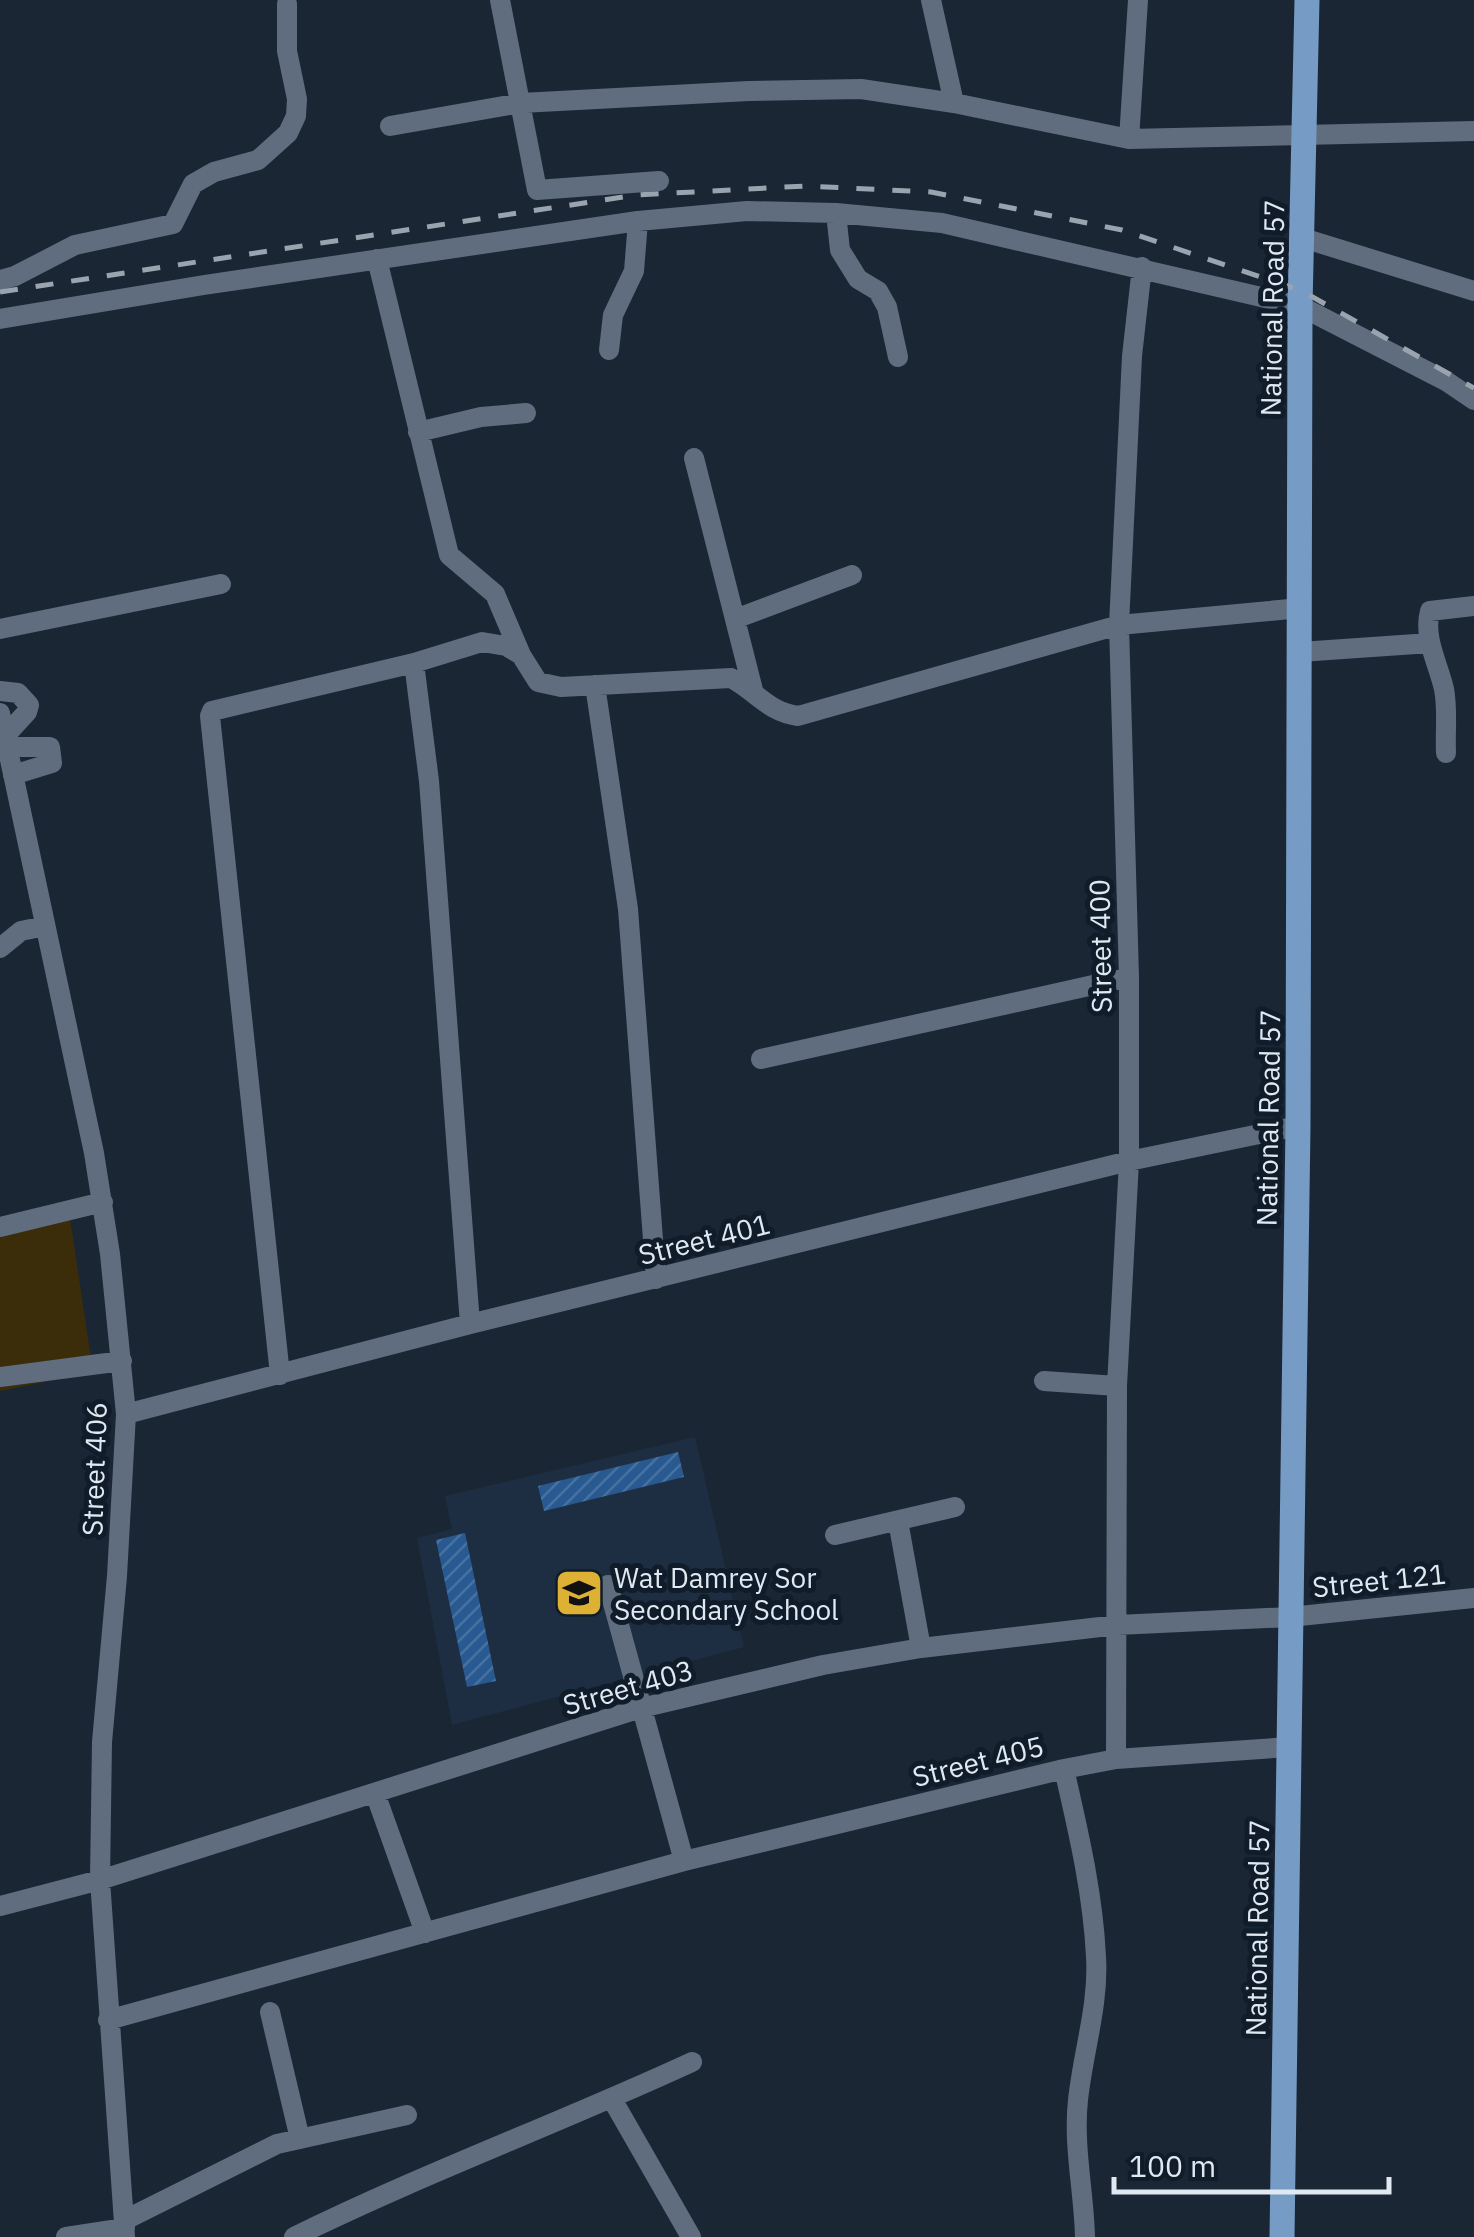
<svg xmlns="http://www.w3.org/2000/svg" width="1474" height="2237" font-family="'IBM Plex Sans',sans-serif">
  <defs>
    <pattern id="building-hatch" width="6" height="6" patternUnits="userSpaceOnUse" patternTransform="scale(2.5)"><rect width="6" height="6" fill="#285990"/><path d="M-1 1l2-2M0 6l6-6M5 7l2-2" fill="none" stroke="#4771a0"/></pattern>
  </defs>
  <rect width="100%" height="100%" fill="#1a2634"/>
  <path fill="#1e2e42" d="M695 1437 744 1647 452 1725 417 1538 452 1529 445 1496Z"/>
  <path fill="#3b2d09" d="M70 1218 93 1372 0 1391V1234Z"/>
  <path fill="url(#building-hatch)" d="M678 1452 684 1477 544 1511 538 1486Z
    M465 1533 496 1681 467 1687 436 1540Z"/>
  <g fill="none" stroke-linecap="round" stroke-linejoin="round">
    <path stroke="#5f6d7e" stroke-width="20" d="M500 0 537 190 659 181
      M931 0 954 103
      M390 126 521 103 749 91 861 89 954 103 1129 139 1474 131
      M1129 139 1138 0
      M836 213 840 250 858 279 878 291 887 307 898 357
      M1303 238 1474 291
      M377 259 449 555 495 594 521 655
      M0 280 15 276 75 245 173 224 193 184 214 172 258 160 288 133 296 116 297 99 287 51V4
      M0 319 204 285 638 221 747 211 836 213 942 223 1300 306 1446 381 1474 400
      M609 350 613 315 634 271 638 221
      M418 432 481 417 526 413
      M694 458 753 690
      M735 619 852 575
      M0 629 221 584
      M1300 652 1430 643
      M414 663 429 781 470 1324
      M595 685 628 909 656 1279
      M0 691 18 693 29 705 27 712 5 736
      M0 713 94 1153 110 1254 126 1414 117 1576 102 1742 100 1880 125 2237
      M7 747H50L52 763 13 775
      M1446 753C1445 732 1448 709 1444 689 1438 663 1423 637 1430 611L1474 606
      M0 948 21 931 45 926
      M761 1059 1129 977
      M0 1227 103 1202
      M280 1375 210 716 212 711 414 663 482 642 506 646 521 655 538 682 561 687 731 678C757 692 768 712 798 716L1119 625 1301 608
      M0 1377 122 1361
      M1044 1381 1117 1386
      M126 1414 470 1324 1129 1161 1298 1126
      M898 1521 921 1648
      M835 1535 955 1507
      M608 1585 684 1861
      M1116 1759 1117 1386 1129 1161V977L1119 625 1132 356 1142 267
      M1064 1769C1078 1830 1093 1893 1096 1957 1099 2005 1083 2052 1078 2100 1073 2146 1084 2192 1085 2237
      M375 1793 425 1933
      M0 1906 100 1880 641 1708 823 1665 921 1648 1117 1625 1290 1617 1474 1598
      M270 2012 300 2139
      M108 2020 684 1861 1064 1769 1116 1759 1289 1747
      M612 2099 691 2237
      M125 2220 277 2144 407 2115
      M66 2237 125 2228
      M294 2237C424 2173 560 2123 692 2062"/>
    <path stroke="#769bc5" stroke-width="25" d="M1282 2237 1298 1126 1300 306 1307 0"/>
    <path stroke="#9aa4af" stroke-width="5" stroke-dasharray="18 18" stroke-linecap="butt" d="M0 292 636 195 805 186 931 192 1122 230 1302 291 1474 388"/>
  </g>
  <defs>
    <g id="school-square" transform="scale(2.5)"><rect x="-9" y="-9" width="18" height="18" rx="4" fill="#ddb133" stroke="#101c2a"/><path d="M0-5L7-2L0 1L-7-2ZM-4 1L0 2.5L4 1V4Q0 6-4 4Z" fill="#111"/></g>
  </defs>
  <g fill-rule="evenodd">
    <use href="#school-square" x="579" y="1593"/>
  </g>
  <g text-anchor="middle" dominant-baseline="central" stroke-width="10" stroke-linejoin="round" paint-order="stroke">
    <g font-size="28" fill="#e0e9f2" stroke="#101c2a">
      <text transform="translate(1272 308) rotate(-89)">National Road 57</text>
      <text transform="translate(1100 946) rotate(-91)">Street 400</text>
      <text transform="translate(1268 1118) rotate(-89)">National Road 57</text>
      <text transform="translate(704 1239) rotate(-14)">Street 401</text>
      <text transform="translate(94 1469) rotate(-88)">Street 406</text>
      <text transform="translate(1379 1580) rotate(-6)">Street 121</text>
      <text transform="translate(628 1687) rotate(-16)">Street 403</text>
      <text transform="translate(978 1761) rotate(-14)">Street 405</text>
      <text transform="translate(1257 1928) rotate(-89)">National Road 57</text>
    </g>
    <g font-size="28" fill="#e0e9f2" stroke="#101c2a" text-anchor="start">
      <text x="614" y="1577">Wat Damrey Sor<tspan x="614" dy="32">Secondary School</tspan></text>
    </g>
  </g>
  <path d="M1114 2177v15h275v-15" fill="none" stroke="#e0e9f2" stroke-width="5"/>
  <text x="1129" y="2177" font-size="30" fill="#e0e9f2" stroke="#101c2a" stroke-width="8" paint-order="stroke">100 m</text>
</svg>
